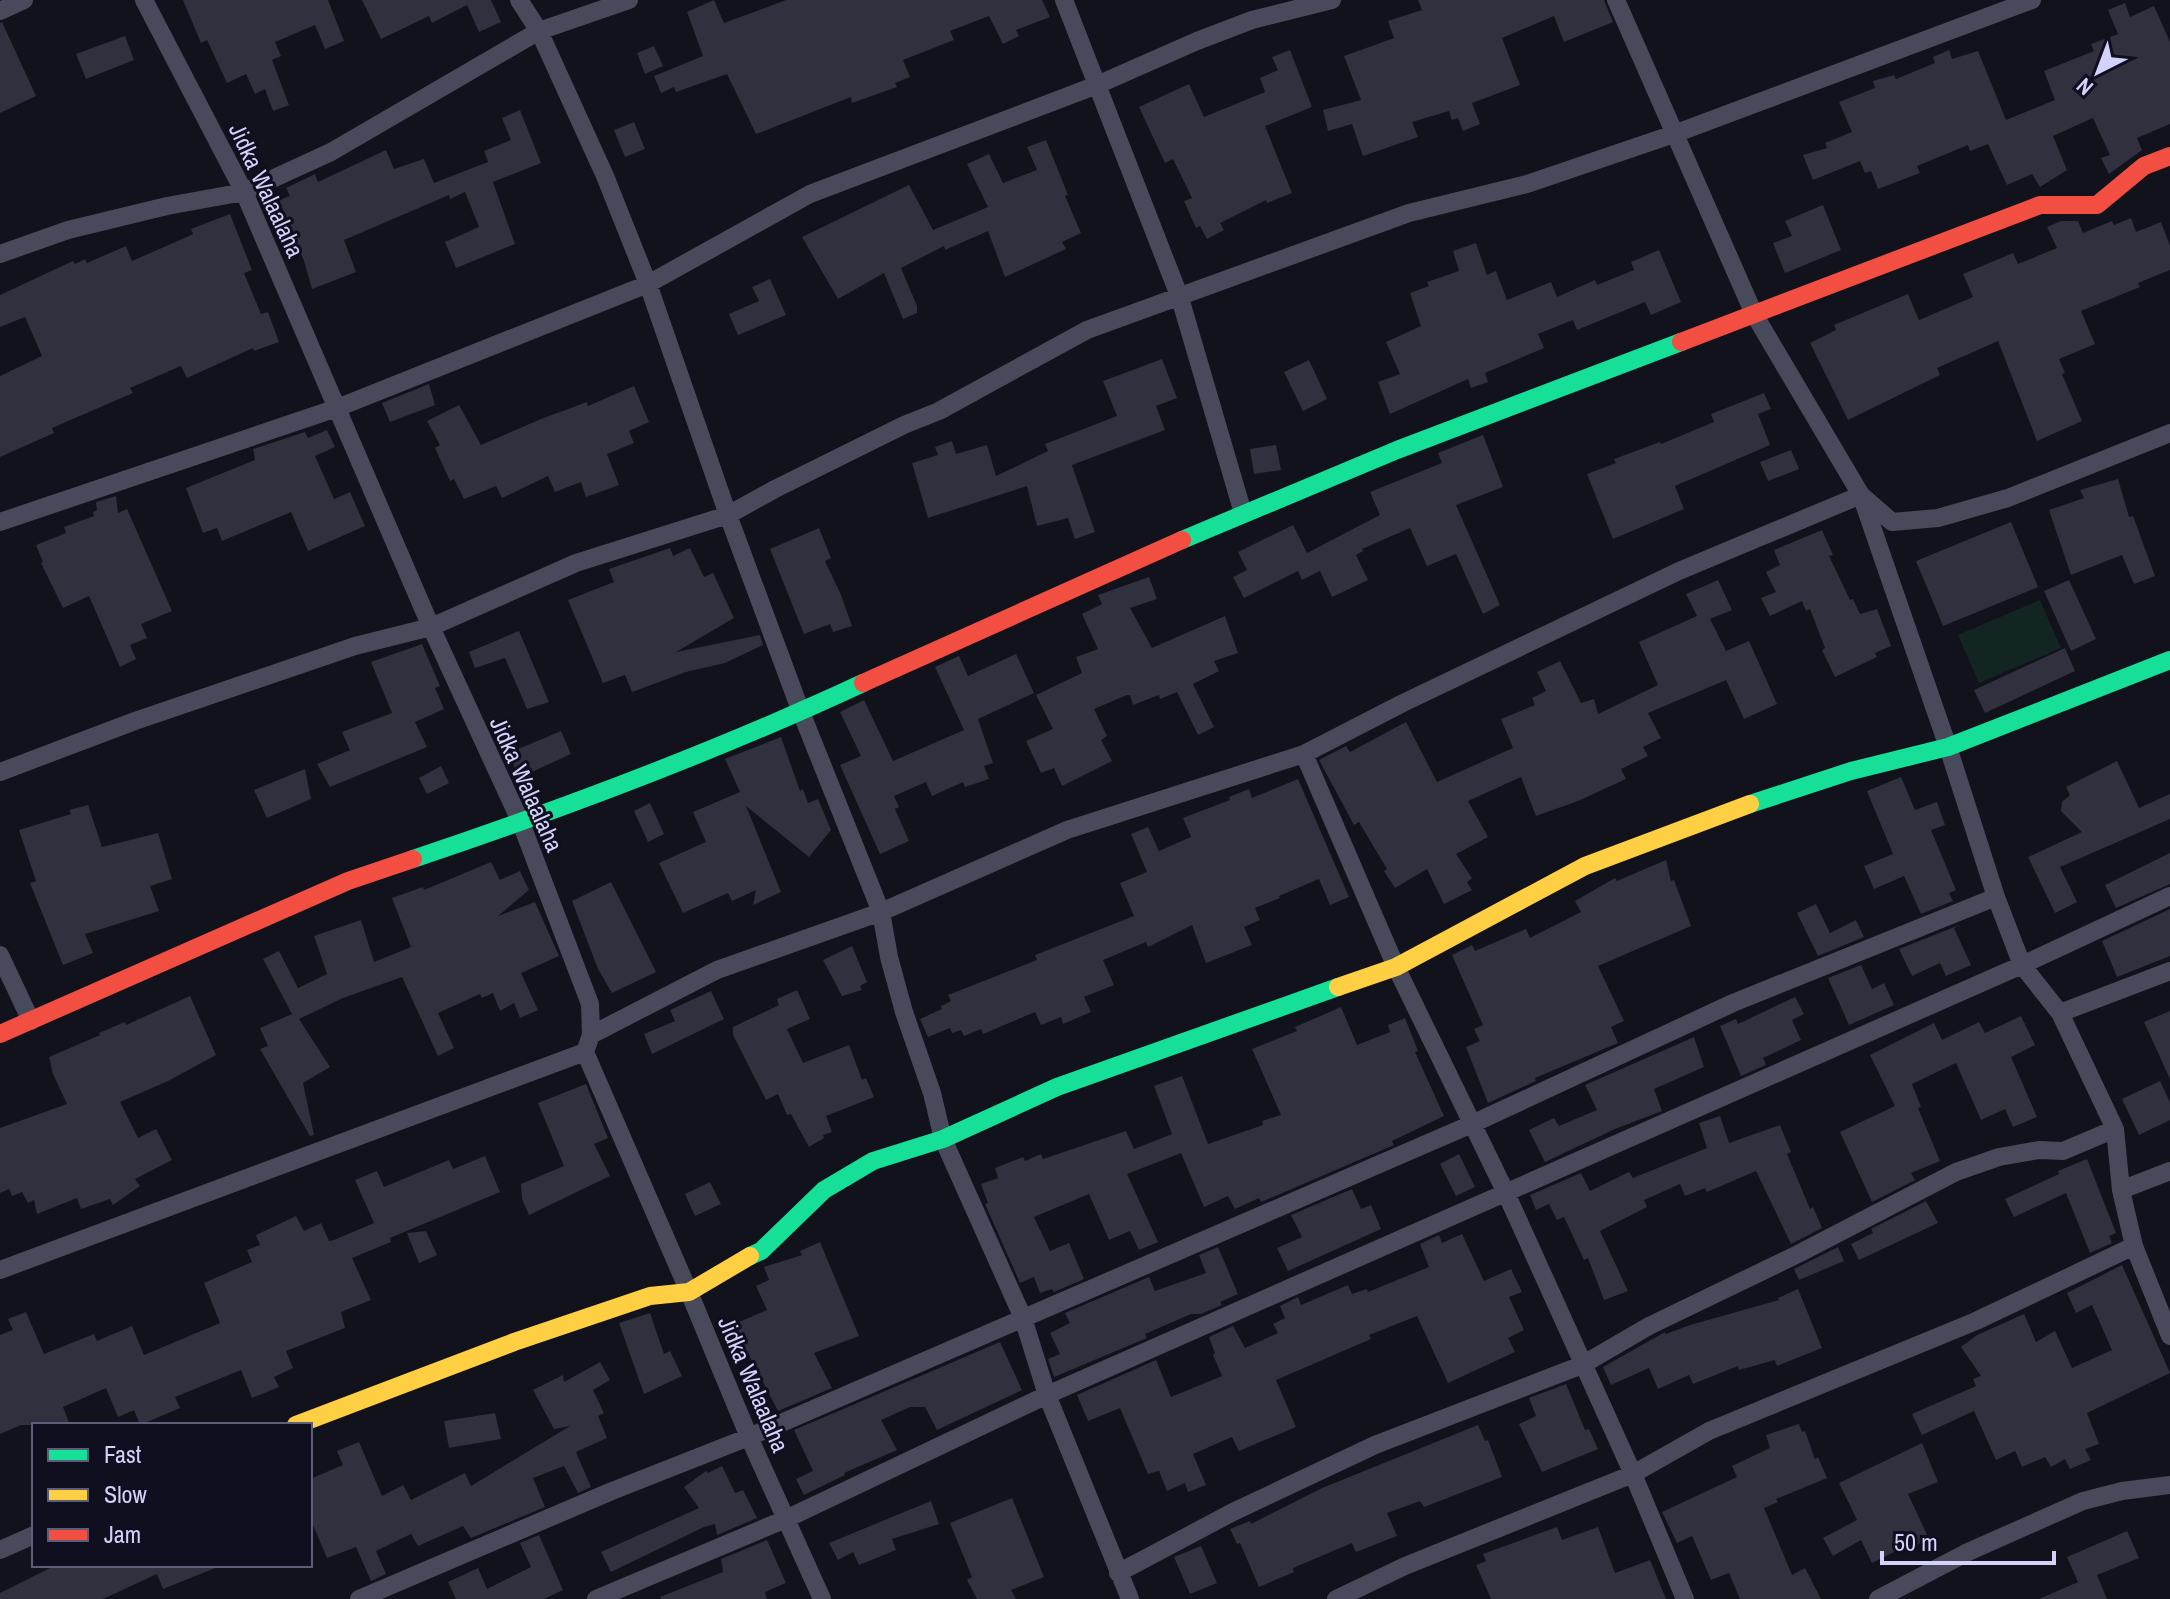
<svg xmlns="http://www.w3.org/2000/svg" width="2170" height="1599" font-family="'Archivo Narrow',sans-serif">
  <rect width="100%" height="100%" fill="#12121c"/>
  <path fill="#132523" d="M2040 600 2061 648 1979 683 1958 635Z"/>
  <path fill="#30303e" d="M183 0H328L344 41 325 49 315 25 275 42 281 56 272 60 289 105 273 111 265 89 255 94 246 74 227 83 207 40 201 43Z
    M362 0H491L501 22 479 32 467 5 432 23 429 16 381 39Z
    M714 0 724 23 786 0H1042L1050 17 1016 30 1019 36 1003 44 989 16 950 31 954 40 903 60 910 77 895 83 897 87 852 103 851 97 756 134 727 74 676 92 674 87 661 93 654 76 703 56 687 12Z
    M1418 0H1604L1613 22 1564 42 1554 16 1502 38 1520 85 1472 103 1480 124 1463 131 1458 118 1452 120 1449 111 1412 122 1418 137 1363 156 1352 124 1328 131 1323 110 1361 100 1344 56 1394 38 1388 21 1422 10Z
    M2125 3 2130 17 2154 6 2170 42V124L2137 138 2142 150 2109 174 2101 158 2110 155 2093 118 2053 136 2067 170 2040 187 2032 174 2007 185 1988 144 1970 151 1968 145 1917 166 1920 173 1878 189 1871 171 1865 173 1860 161 1813 180 1803 155 1827 148 1825 143 1852 132 1839 102 1875 88 1873 81 1894 75 1896 79 1935 63 1933 57 1949 50 1952 59 1978 51 2006 120 2055 100 2044 71 2094 51 2091 44 2118 34 2108 10Z
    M2 22 36 96 0 113V23Z
    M125 36 134 60 86 79 76 54Z
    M654 46 663 66 645 74 637 53Z
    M1290 50 1312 107 1265 126 1292 193 1267 203 1266 200 1220 223 1224 230 1207 239 1200 226 1196 228 1184 201 1192 198 1173 159 1165 163 1139 107 1189 84 1204 117 1265 92 1260 78 1278 70 1272 57Z
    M520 110 541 163 493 182 515 244 456 268 445 242 479 227 465 192 450 199 449 195 344 240 356 272 312 289 304 261 279 200 290 196 286 188 315 174 318 182 386 150 394 169 424 159 434 183 488 162 484 151 511 140 502 118Z
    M634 122 645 149 625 157 614 130Z
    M1046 140 1068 195 1065 196 1081 233 1062 242 1066 249 1005 277 988 231 945 250 944 246 901 268 917 306V313L903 319 884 273 838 299 802 237 909 185 933 230 988 207 967 164 989 154 1003 183 1037 170 1027 147Z
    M1823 205 1841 250 1785 273 1773 243 1792 236 1785 221Z
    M230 214 252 270 244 273 261 314 268 312 279 342 254 351 253 348 187 378 181 366 130 388 133 393 52 428 54 433 0 457V376L42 356 25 317 0 327V295L73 261 75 264 85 259 87 263 126 246 132 261 189 236 193 234 191 229Z
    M2131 218 2136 232 2161 222 2170 246V270L2138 283 2140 287 2081 311 2095 344 2059 359 2065 373 2062 374 2082 421 2037 441 1998 341 1937 368 1940 375 1848 420 1810 343 1836 330 1834 325 1908 294 1919 320 1973 297 1963 274 2013 253 2018 264 2057 248 2047 227 2061 221H2078L2083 233 2112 221 2114 225Z
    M1476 243 1487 275 1496 271 1507 300 1551 282 1557 297 1595 280 1597 285 1634 270 1631 262 1659 250 1681 302 1651 315 1645 302 1577 330 1573 320 1538 334 1544 348 1485 373 1488 382 1471 388 1468 379 1390 414 1378 382 1400 374 1386 342 1421 326 1410 293 1429 286 1427 282 1459 271 1453 251Z
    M770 279 786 315 738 335 729 314 759 301 752 287Z
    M1162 359 1177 398 1156 406 1165 430 1072 465 1095 532 1075 539 1068 518 1037 526 1027 486 928 518 912 463 938 455 935 447 952 441 956 454 987 445 996 476 1048 451 1045 444 1117 416 1103 381Z
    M1309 360 1327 399 1303 411 1284 372Z
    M429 384 435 405 390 422 382 403Z
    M634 386 649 422 629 431 634 443 607 454 619 485 586 497 581 482 555 492 548 476 502 498 496 486 464 499 454 479 450 481 435 448 440 445 427 421 459 405 481 445 541 419 587 402 588 406Z
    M1764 393 1771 409 1758 414 1770 445 1675 486 1684 509 1613 539 1587 474 1616 463 1614 459 1660 442 1661 444 1714 422 1711 414Z
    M327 430 335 447 315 456 334 499 350 492 365 526 308 551 291 512 222 541 217 528 203 533 186 488 255 460 253 449 305 432 308 438Z
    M1483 435 1503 487 1456 505 1500 605 1483 614 1456 554 1427 566 1410 528 1362 549 1363 551 1356 555 1368 580 1332 597 1320 571 1302 580 1298 571 1244 598 1233 577 1247 570 1238 552 1293 525 1307 553 1380 515 1370 492 1442 463 1438 453Z
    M1276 445 1281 470 1254 474 1250 449Z
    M1791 450 1799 469 1768 481 1760 462Z
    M2118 479 2129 517 2133 516 2155 576 2134 584 2122 555 2071 575 2049 510 2084 498 2080 490Z
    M116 496 118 513 127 509 172 611 141 624 147 638 130 645 136 659 120 667 89 596 63 608 41 563 43 562 36 545 66 533 64 527 94 516 93 512 97 510 96 502Z
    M2011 522 2038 587 1943 626 1916 561Z
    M819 528 831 558 825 561 841 595 852 626 833 632 830 624 804 634 770 549Z
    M1822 530 1833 555 1829 556 1850 600 1853 599 1860 614 1877 609 1891 646 1875 653 1877 657 1835 677 1822 650 1825 648 1810 609 1806 611 1802 601 1770 616 1761 598 1776 592 1766 572 1780 565 1774 550Z
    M670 548 673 556 690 548 704 577 713 573 734 618 676 652 760 635 763 645 725 663 686 672 632 692 625 675 603 683 568 600 614 582 609 569Z
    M1149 577 1157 599 1130 608 1152 648 1225 616 1238 653 1214 661 1219 671 1193 684 1214 727 1198 735 1177 692 1160 699 1159 695 1133 705 1130 695H1127L1094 709 1107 736 1101 740 1112 761 1062 786 1054 768 1041 773 1026 741 1053 729 1036 695 1082 673 1076 657 1098 649 1082 614 1102 604 1098 595Z
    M1718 580 1732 610 1710 619 1726 651 1749 641 1777 704 1744 719 1726 680 1648 713 1661 738 1643 747 1648 756 1621 769 1626 779 1578 801 1536 816 1521 777 1468 801 1488 837 1456 854 1472 878 1467 882 1472 890 1444 904 1427 869 1395 888 1384 871 1387 869 1359 822 1354 825 1319 760 1346 746 1350 752 1406 722 1437 782 1513 748 1501 719 1535 705 1532 698 1546 691 1537 672 1560 661 1581 703 1594 699 1598 714 1658 685 1639 642 1697 616 1686 594Z
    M2069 580 2096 639 2071 651 2044 591Z
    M519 631 549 702 527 709 505 658 475 668 469 652Z
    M422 644 440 686 435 688 444 709 415 722 427 747 330 787 317 764 350 750 342 732 392 713 371 662Z
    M2065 648 2075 671 1985 713 1974 690Z
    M1016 654 1034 693 978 719 993 763 984 766 989 779 965 787 963 782 932 796 926 782 894 796 899 807 895 809 909 841 880 854 840 765 861 756 840 712 864 700 893 761 964 730 935 667 959 656 968 676Z
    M561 731 571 754 519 778 509 753Z
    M781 737 800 791 803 789 808 803 818 799 831 830 809 857 746 806 781 892 753 905 756 890 732 901 728 893 683 913 659 863 706 842 693 812 740 792 725 759Z
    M2117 761 2139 808 2170 794V819L2060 867 2077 902 2055 913 2028 857 2082 832 2061 811 2062 802 2070 795 2066 787Z
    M441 766 449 783 427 794 419 778Z
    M305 769 311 799 267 818 254 790Z
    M1901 777 1915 810 1937 802 1945 825 1931 830 1956 890 1949 893 1953 901 1921 914 1904 876 1874 889 1864 866 1893 854 1867 791Z
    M1298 779 1349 897 1330 905 1319 879 1279 896 1280 898 1255 908 1260 920 1244 927 1252 945 1206 963 1192 925 1148 947 1146 942 1103 960 1114 985 1084 997 1091 1012 1063 1024 1061 1017 1041 1025 1035 1012 983 1034 981 1029 964 1036 961 1030 952 1033 950 1028 928 1037 920 1019 942 1009 941 1006 951 1001 948 995 1037 960 1035 955 1134 916 1120 883 1147 872 1131 834 1148 827 1159 851 1191 837 1183 818 1230 800 1229 797 1249 789 1252 798Z
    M650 803 664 834 648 842 634 811Z
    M88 805 102 847 158 833 172 879 150 886 159 911 85 934 93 953 63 965 30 883 36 881 19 830 71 814 69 810Z
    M2170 853V884L2116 908 2105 885Z
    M1666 860 1671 881 1674 880 1691 926 1598 966 1624 1021 1611 1027 1618 1043 1535 1078 1536 1081 1488 1103 1466 1047 1480 1041 1474 1029 1483 1025 1452 955 1472 945 1475 951 1526 929 1530 938 1581 912 1575 901 1615 878 1617 881Z
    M491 862 500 880 520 871 529 890 498 916 535 902 559 956 521 973 538 1010 520 1018 514 1003 500 1011 493 993 482 998 480 994 438 1013 454 1048 438 1056 402 977 343 998 299 1019 330 1067 303 1083 314 1135 310 1136 260 1049 268 1046 260 1028 292 1014 263 959 279 951 298 988 327 974 314 936 361 920 374 962 411 947 392 898 423 887 424 890Z
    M611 882 656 972 612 993 598 969 572 901Z
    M1816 904 1830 933 1856 920 1864 937 1818 956 1797 913Z
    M2170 909V956L2117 977 2102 941Z
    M1962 924 1954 928 1971 965 1946 976 1940 963 1912 976 1899 949Z
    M852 946 867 982 860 986 862 990 842 996 823 960Z
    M1861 965 1872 989 1884 983 1894 1005 1849 1025 1828 978Z
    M797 990 810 1019 787 1029 803 1063 849 1045 862 1080 866 1078 874 1097 826 1116 832 1132 823 1135 824 1138 809 1147 791 1114 787 1115 778 1094 766 1100 733 1035V1027L779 1005 777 999Z
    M711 991 724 1019 652 1054 644 1034 675 1021 670 1010Z
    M190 996 216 1055 168 1081 120 1102 138 1138 156 1129 172 1160 135 1179 140 1186 113 1205 110 1199 81 1209 77 1198 37 1214 34 1200 28 1203 22 1192 12 1196 9 1189 0 1193V1128L67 1104 53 1074 49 1057 100 1035 99 1033 125 1022 126 1025Z
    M1795 997 1804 1014 1792 1020 1801 1040 1763 1058 1766 1065 1741 1076 1720 1026 1736 1019 1738 1024Z
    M1341 1007 1357 1045 1390 1032 1388 1025 1405 1018 1418 1051 1415 1052 1444 1116 1392 1141 1394 1145 1261 1202 1259 1198 1235 1209 1228 1196 1204 1207 1181 1153 1127 1174 1158 1242 1139 1250 1130 1231 1109 1240 1089 1194 1034 1217 1050 1251 1069 1243 1084 1279 1054 1292 1052 1289 1040 1293 1034 1277 1020 1283 985 1204 988 1203 981 1184 998 1178 995 1168 1023 1157 1025 1161 1041 1154 1043 1159 1126 1131 1134 1149 1172 1134 1154 1086 1182 1076 1208 1144 1263 1125 1262 1121 1281 1115 1252 1049 1297 1031 1295 1027Z
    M2170 1011V1079L2144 1022Z
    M2021 1016 2035 1045 2011 1057 2037 1117 2013 1127 2005 1109 1981 1120 1956 1063 1912 1084 1921 1107 1918 1108 1940 1161 1911 1173 1915 1180 1872 1202 1840 1132 1895 1106 1870 1055 1934 1023 1942 1040 1979 1022 1985 1033Z
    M1694 1037 1704 1067 1654 1089 1662 1111 1615 1129 1545 1162 1529 1130 1554 1118 1559 1126 1597 1110 1585 1085Z
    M2160 1081 2170 1102V1120L2139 1135 2122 1099Z
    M586 1084 608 1138 594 1144 610 1176 529 1215 522 1199 521 1184 564 1166 538 1103Z
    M1720 1116 1729 1143 1780 1125 1791 1152 1787 1154 1810 1209 1813 1207 1822 1228 1791 1244 1756 1171 1707 1192 1705 1188 1685 1196 1680 1184 1644 1200 1647 1207 1600 1231 1628 1291 1604 1300 1588 1258 1584 1260 1564 1217 1557 1220 1549 1204 1536 1210 1530 1195 1581 1173 1590 1191 1629 1172 1633 1178 1707 1148 1699 1123Z
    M1459 1154 1475 1187 1456 1196 1440 1164Z
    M485 1156 500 1192 390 1238 391 1242 352 1258 371 1300 341 1312 345 1328 286 1351 293 1368 274 1377 279 1387 252 1398 241 1370 175 1397 180 1408 140 1425 134 1410 118 1417 106 1388 63 1407 70 1425H21L0 1434V1335L13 1330 8 1319 26 1312 44 1354 94 1334 97 1341 132 1326 144 1355 220 1323 204 1283 252 1262 247 1250 260 1245 256 1235 296 1216 304 1231 321 1223 329 1241 334 1240 374 1223 355 1180 377 1171 384 1187 449 1160 453 1169Z
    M2087 1159 2116 1233 2109 1236 2112 1243 2090 1253 2066 1193 2014 1217 2005 1199 2059 1174 2058 1171Z
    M710 1182 721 1204 695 1216 685 1194Z
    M1352 1189 1361 1209 1371 1205 1381 1229 1288 1271 1277 1248 1302 1237 1291 1215Z
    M1926 1201 1938 1223 1859 1260 1851 1244 1873 1233 1871 1229Z
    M426 1231 437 1255 419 1263 407 1233Z
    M1462 1234 1484 1281 1511 1269 1522 1292 1509 1297 1524 1330 1508 1338 1515 1352 1448 1383 1417 1316 1369 1335 1371 1339 1276 1380 1296 1427 1239 1451 1232 1437 1193 1454 1206 1485 1188 1492 1185 1483 1167 1491 1159 1471 1148 1474 1120 1408 1088 1421 1077 1395 1156 1360 1171 1397 1222 1376 1213 1355 1215 1353 1209 1337 1233 1326 1245 1348 1278 1333 1273 1324 1285 1318 1280 1306 1298 1297 1301 1305 1348 1285 1352 1294 1367 1289 1368 1292 1429 1267 1420 1244 1439 1235 1442 1243Z
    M820 1242 859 1336 814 1353 832 1388 778 1411 747 1351 742 1354 730 1326 767 1310 756 1286 769 1280 764 1267 802 1255 800 1251Z
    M1218 1247 1238 1294 1220 1302 1222 1305 1201 1314H1191L1145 1334 1147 1338 1054 1377 1048 1359 1060 1354 1050 1333 1070 1323 1065 1313 1149 1277 1155 1291 1206 1273 1199 1255Z
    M1838 1247 1844 1261 1799 1280 1794 1269Z
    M2122 1265 2170 1373 2087 1413 2099 1444 2085 1449 2091 1460 2070 1469 2065 1459 2051 1467 2045 1457 2022 1467 2015 1451 1996 1460 1974 1411 1922 1435 1912 1414 1976 1386 1973 1379 1981 1376 1961 1347 1977 1335 2024 1314 2036 1342 2055 1331 2072 1368 2112 1350 2092 1305 2076 1313 2067 1293Z
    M1798 1289 1822 1348 1777 1366 1775 1360 1739 1370 1738 1366 1693 1384 1689 1375 1658 1389 1649 1368 1611 1385 1603 1367 1665 1332 1666 1334 1690 1325 1779 1300 1778 1298Z
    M650 1313 664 1354 670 1351 682 1376 644 1394 619 1323Z
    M1000 1342 1022 1390 937 1430 925 1407H910L881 1420 897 1450 844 1473 845 1475 804 1495 796 1479 813 1471 794 1430Z
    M600 1362 610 1380 593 1390 604 1413 598 1416 607 1438 576 1452 591 1487 578 1493 564 1466 533 1478 545 1507 471 1538 463 1526 418 1546 411 1534 376 1551 386 1574 371 1581 356 1547 327 1558 310 1518V1479L343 1465 337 1451 359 1442 382 1496 403 1485 411 1500 465 1473 471 1486 570 1426 554 1429 533 1390 563 1375 564 1382Z
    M1566 1384 1585 1430 1589 1429 1598 1449 1542 1472 1519 1424 1536 1416 1529 1398Z
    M495 1413 501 1439 449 1448 444 1421Z
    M1799 1424 1802 1432 1805 1431 1815 1459 1818 1457 1827 1478 1776 1499 1778 1502 1764 1508 1792 1575 1805 1568 1821 1599H1740L1729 1573 1711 1580 1692 1536 1677 1543 1662 1512 1737 1477 1732 1466 1770 1448 1766 1435Z
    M1478 1425 1485 1441 1488 1440 1502 1477 1424 1507 1420 1501 1387 1513 1397 1536 1356 1552 1352 1543 1293 1568 1294 1572 1259 1587 1240 1543 1237 1544 1230 1529 1250 1521 1251 1524 1322 1488Z
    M1922 1443 1938 1482 1908 1494 1929 1539 1903 1551 1902 1548 1872 1563 1861 1540 1833 1556 1823 1538 1857 1520 1839 1483Z
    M722 1466 735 1493 743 1490 757 1518 717 1535 715 1524 704 1527 611 1572 601 1552 699 1508 684 1487 706 1471 708 1473Z
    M1012 1498 1044 1577 1011 1590 1016 1599H977L967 1580 972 1577 950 1523Z
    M931 1501 939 1524 892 1539 896 1550 859 1565 853 1552 838 1560 829 1543Z
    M1557 1527 1562 1540 1598 1527 1615 1573 1650 1560 1666 1599H1491L1476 1565 1486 1561 1483 1554Z
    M2127 1531 2139 1558 2097 1575 2107 1599H2039L2078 1582 2067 1557Z
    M539 1535 563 1590 544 1599H456L448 1582 478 1568 487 1589 531 1567 520 1543Z
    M767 1540 786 1583 765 1592 767 1599H661L660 1597 723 1572 721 1559Z
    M1201 1546 1217 1583 1190 1594 1174 1557Z
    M56 1565H220V1566L163 1589 157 1574 103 1599H0V1593Z"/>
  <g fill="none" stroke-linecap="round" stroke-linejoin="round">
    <path stroke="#484a5b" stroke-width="18" d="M144 0 244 192 431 627 521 823 590 1004 591 1035 585 1052 689 1292 749 1437 822 1599
      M519 0 539 31 605 176 648 284 728 515 801 712 881 912 889 957 904 1012 932 1093 943 1139 1023 1318 1047 1395 1130 1599
      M1064 0 1180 298 1243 513
      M1616 0 1754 314 1861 495 1948 747 1996 897 2022 965 2060 1013 2115 1129 2121 1190 2134 1246 2170 1336
      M0 11 24 0
      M0 254 68 230 167 206 244 192 331 152 539 31 629 0
      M0 522 337 408 648 284 810 194 1097 85 1197 41 1252 20 1332 0
      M1304 754 1396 967 1506 1193 1633 1474 1685 1599
      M0 772 135 721 355 646 431 627 576 563 728 515 775 489 904 425 939 411 1087 330 1409 213 1527 184 1674 134 2032 0
      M0 955 31 1021
      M2060 1013 2170 971
      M591 1035 717 970 881 912 1067 830 1304 754 1403 703 1679 571 1861 495 1892 522 1938 518 2008 498 2170 433
      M2121 1190 2170 1171
      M0 1270 585 1052
      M0 1550 34 1535
      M1118 1573 1233 1512 1375 1445 1582 1365 1649 1326 1798 1254 1956 1172 1999 1157 2039 1150 2063 1151 2115 1129
      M359 1599 612 1491 749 1437 1472 1124 1733 1003 1996 897
      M596 1599 786 1519 1047 1395 2022 965 2170 896
      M1336 1599 1405 1566 1633 1474 1709 1431 1976 1321 2134 1246
      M1878 1599 1968 1552 2083 1501 2122 1491 2170 1485"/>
    <path stroke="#16e098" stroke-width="18" d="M1182 540 1397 450 1681 342
      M1750 804 1851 771 1948 747 2170 660
      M413 859C565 808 717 751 863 683
      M750 1256 761 1251 824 1190 873 1161 943 1139 1057 1087 1338 987"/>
    <path stroke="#ffcf43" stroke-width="18" d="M1338 987 1396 967 1585 866 1750 804
      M296 1425 514 1342 650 1296 689 1292 750 1256"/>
    <path stroke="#f24e42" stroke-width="18" d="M1681 342 2040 205H2097L2144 166 2170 156
      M863 683 1182 540
      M0 1034 348 881 413 859"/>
  </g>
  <g text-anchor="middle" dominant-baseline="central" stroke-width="6" stroke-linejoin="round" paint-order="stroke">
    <g font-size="24" fill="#d2d2fa" stroke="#0f0f1f">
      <text transform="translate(267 190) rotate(65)">Jidka Walaalaha</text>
      <text transform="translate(527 784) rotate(66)">Jidka Walaalaha</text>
      <text transform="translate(754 1384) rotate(67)">Jidka Walaalaha</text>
    </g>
  </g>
  <rect x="32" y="1423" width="280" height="144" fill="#0f0f1f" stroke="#5d5d77" stroke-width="2"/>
  <rect x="48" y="1449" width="40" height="12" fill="#16e098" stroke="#5d5d77" stroke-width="2"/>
  <text x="104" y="1463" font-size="24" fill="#d2d2fa">Fast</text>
  <rect x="48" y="1489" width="40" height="12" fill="#ffcf43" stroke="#5d5d77" stroke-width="2"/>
  <text x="104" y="1503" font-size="24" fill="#d2d2fa">Slow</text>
  <rect x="48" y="1529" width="40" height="12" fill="#f24e42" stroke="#5d5d77" stroke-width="2"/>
  <text x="104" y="1543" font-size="24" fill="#d2d2fa">Jam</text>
  <g transform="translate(2098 72) rotate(222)" stroke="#0f0f1f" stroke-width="6" paint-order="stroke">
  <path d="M0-6L14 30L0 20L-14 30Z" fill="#d2d2fa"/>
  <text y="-12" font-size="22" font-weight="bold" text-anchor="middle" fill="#d2d2fa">N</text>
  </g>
  <path d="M1882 1551v12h172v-12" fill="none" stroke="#d2d2fa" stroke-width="4"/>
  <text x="1894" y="1551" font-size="24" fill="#d2d2fa" stroke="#0f0f1f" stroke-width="6" paint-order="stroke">50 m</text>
</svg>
